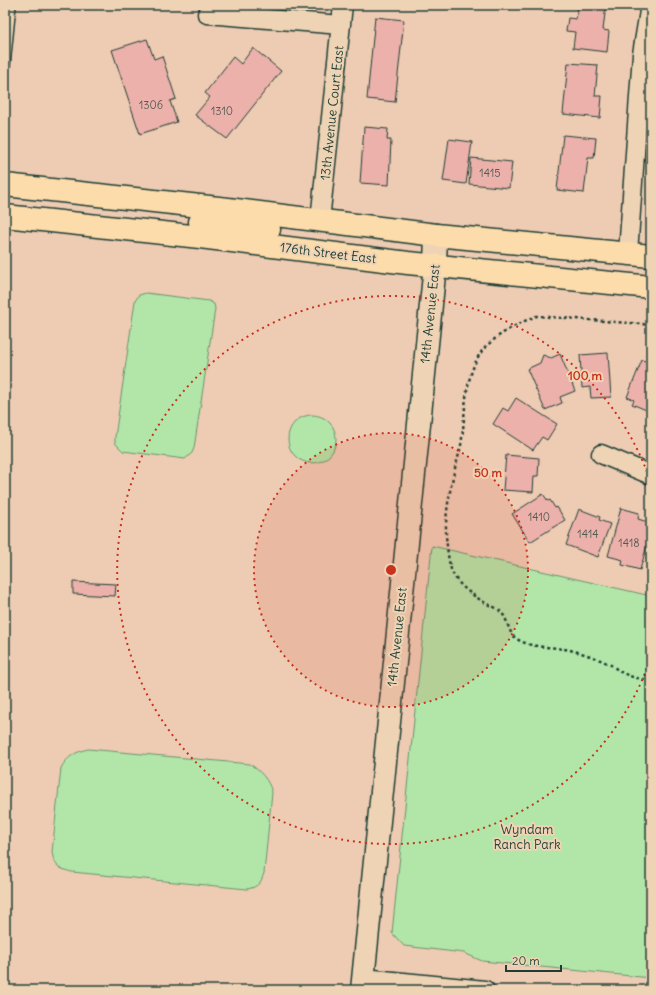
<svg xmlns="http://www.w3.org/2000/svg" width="656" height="995" font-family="Delius,sans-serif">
  <rect width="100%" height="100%" fill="#eeccb3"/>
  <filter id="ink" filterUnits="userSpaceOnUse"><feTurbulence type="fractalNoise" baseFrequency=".025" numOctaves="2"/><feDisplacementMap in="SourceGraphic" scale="8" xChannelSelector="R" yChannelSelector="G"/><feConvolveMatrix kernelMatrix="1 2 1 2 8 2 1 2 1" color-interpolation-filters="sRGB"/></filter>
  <g filter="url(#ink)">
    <path fill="#b2e6a8" stroke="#68926e" d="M146 293 209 301 214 304 215 309 194 448 192 453 185 459 123 451 115 443V437L135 301 139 295Z
      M288 439a24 24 0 1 1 48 0a24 24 0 1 1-48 0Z
      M432 546 651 596V978L482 961 464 953 404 946 392 933Z
      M88 749 250 764C261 772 268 779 272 792L264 873C261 883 258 887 247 889L72 872C59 869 54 866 52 852L61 768C67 757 75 752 88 749Z"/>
    <path fill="#ecb1ab" stroke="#1f3d34" d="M578 5H606L603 30 609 31 607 52 573 48 575 32 566 31 568 18 576 19Z
      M375 17 404 20 395 102 367 99Z
      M147 39 154 59 162 56 176 99 170 101 177 122 140 134 112 50Z
      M253 48 281 71 227 139 195 115 210 97 205 93 233 57 241 64Z
      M568 63 598 65 595 96H602L600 118 563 114Z
      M364 127 388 129 387 140H391L389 185 360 183Z
      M563 135 596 138 594 158H588L584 193 557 190Z
      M449 139 472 142 466 184 443 181Z
      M471 158 512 162 509 188 469 184Z
      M608 353 611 397 591 398 590 387 582 388 580 355Z
      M560 354 575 391 560 397 562 403 545 410 527 369 540 363 543 355 551 358Z
      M642 360 651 363V412L632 404 634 400 627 397Z
      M516 398 557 424 547 440 542 437 533 450 493 424 503 408 508 411Z
      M506 455 539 458 538 476H534L533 492 503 490Z
      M543 494 548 501 550 500 555 508 557 507 565 520 530 542 512 514Z
      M621 508 639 513 638 519 651 523V531L640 570 622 565 623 560 608 556Z
      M579 509 600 517 599 520 610 524 598 557 566 545Z
      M73 582 116 584 115 596 73 594Z"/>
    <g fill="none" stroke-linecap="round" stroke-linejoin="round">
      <g stroke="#1f3d34" stroke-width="12">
        <path id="service" d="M5 66 11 5"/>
      </g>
      <g stroke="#1f3d34" stroke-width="21">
        <path id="minor" d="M207 14 341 25
          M320 220 343 5
          M628 253 642 54 650 5
          M601 454 651 475
          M363 978 485 990"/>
      </g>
      <g stroke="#1f3d34" stroke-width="25">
        <path id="tertiary" d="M362 990 435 265 436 235"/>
      </g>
      <g stroke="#1f3d34" stroke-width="25">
        <path id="primary" d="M5 185 228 209 436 235 651 256
          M5 216 200 237 408 263 651 287
          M200 222 269 229"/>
      </g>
      <path stroke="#1f3d34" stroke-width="2.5" stroke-dasharray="3 3" stroke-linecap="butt" d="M651 327 643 324 537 316C519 322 487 340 478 357 463 385 466 415 461 445 459 456 455 466 453 477 448 500 444 522 447 546 448 555 449 564 452 572 459 587 474 596 487 604 492 606 497 608 500 611 509 619 507 633 517 639 532 649 553 646 570 650 583 653 597 658 609 664 615 667 619 672 625 674 633 678 642 679 651 680"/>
      <use href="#service" stroke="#eed3b5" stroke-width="9"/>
      <use href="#minor" stroke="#eed3b5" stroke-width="18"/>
      <use href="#tertiary" stroke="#eed3b5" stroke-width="22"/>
      <use href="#primary" stroke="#fddcac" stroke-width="22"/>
    </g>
  </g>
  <circle cx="391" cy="570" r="137" fill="#c8321e" fill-opacity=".12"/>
  <g fill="none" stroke="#c8321e" stroke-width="2" stroke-dasharray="2 4">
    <circle cx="391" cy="570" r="137"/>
    <path d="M651 657A274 274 0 1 1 651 483"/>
  </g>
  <g text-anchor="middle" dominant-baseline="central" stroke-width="4" stroke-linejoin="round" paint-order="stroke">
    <g font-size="11" fill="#525a52">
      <text x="151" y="105">1306</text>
      <text x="222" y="111">1310</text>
      <text x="490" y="173">1415</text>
      <text x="539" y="517">1410</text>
      <text x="588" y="534">1414</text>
      <text x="629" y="543">1418</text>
    </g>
    <g font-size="13" fill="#1f3d34" stroke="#eed3b5">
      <text transform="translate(332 113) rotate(-84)">13th Avenue Court East</text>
      <text transform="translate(328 253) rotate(7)">176th Street East</text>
      <text transform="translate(430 314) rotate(-84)">14th Avenue East</text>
      <text transform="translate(397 637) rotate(-84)">14th Avenue East</text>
    </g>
    <g font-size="13" fill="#26453a" stroke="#eed3b5">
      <text x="527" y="829">Wyndam<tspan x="527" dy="15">Ranch Park</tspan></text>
    </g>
  </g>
  <circle cx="391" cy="570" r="6" fill="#c8321e" stroke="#eed3b5" stroke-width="2"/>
  <g font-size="12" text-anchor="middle" font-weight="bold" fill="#c8321e" stroke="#eed3b5" stroke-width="4" stroke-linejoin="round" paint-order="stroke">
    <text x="585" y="380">100 m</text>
    <text x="488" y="477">50 m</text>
  </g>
  <rect width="656" height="995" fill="none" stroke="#eed3b5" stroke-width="20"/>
  <rect x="10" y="10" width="636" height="975" fill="none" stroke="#1f3d34" stroke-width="1.5" filter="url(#ink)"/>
  <path d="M506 965v6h55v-6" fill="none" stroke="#1f3d34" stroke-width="2"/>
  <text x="512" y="965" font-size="12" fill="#1f3d34" stroke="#eed3b5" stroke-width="3" paint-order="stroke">20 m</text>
</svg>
